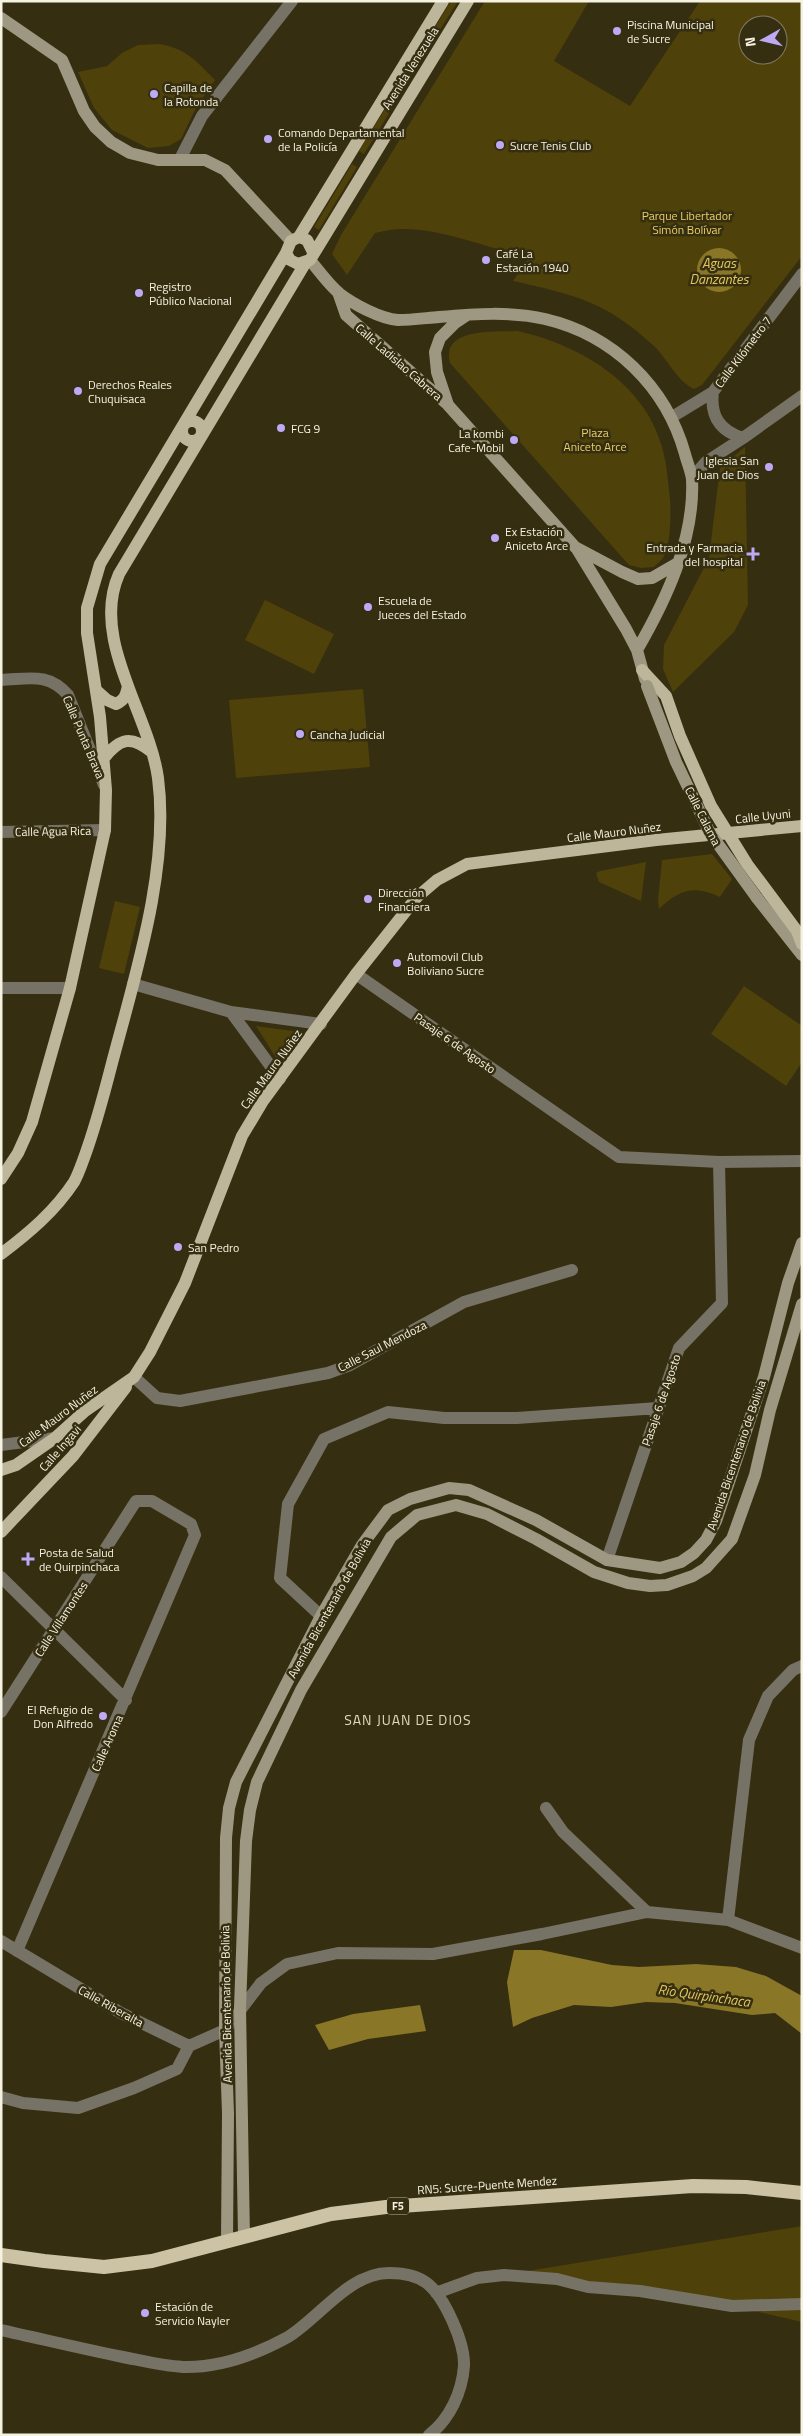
<svg xmlns="http://www.w3.org/2000/svg" width="803" height="2436" font-family="'Titillium Web',sans-serif">
  <rect width="100%" height="100%" fill="#352e11"/>
  <path fill="#4f410a" fill-rule="evenodd" d="M451 1H458L408 81 404 78Z
    M485 1H589L554 61 630 106 700 1H802V256L702 385 694 389C677 381 668 360 655 347 607 302 576 295 513 281L530 256C488 250 444 228 402 229 393 229 384 231 375 233L347 275 332 254 341 235ZM748 25H778V55H748Z
    M159 44C186 48 196 61 215 80L196 108 181 139 169 146 148 148 112 130 94 108 78 72 107 66 122 53 138 45Z
    M398 88 403 91 364 154 359 151Z
    M352 164 357 167 319 230 314 227Z
    M518 331C579 345 644 382 662 447 667 464 668 482 670 499 671 516 671 541 664 556 662 560 657 564 654 567L641 568 629 565 450 363C440 327 496 332 518 331Z
    M745 447 748 605 734 632 673 692 663 669 664 645 709 558 720 468Z
    M265 600 334 634 314 674 245 640Z
    M363 689 370 767 236 778 229 700Z
    M712 854 732 879 720 897C694 885 680 889 659 909L658 900 662 860Z
    M646 862 641 901 599 882 596 873 600 871Z
    M115 901 140 907 124 974 99 968Z
    M744 986 802 1026V1062L786 1086 711 1034Z
    M256 1026 300 1032 278 1061Z
    M802 2226V2322L732 2306 504 2275Z"/>
  <path fill="#897627" d="M697 270a22 22 0 1 1 44 0a22 22 0 1 1-44 0Z
    M514 1950H541L612 1965 639 1967 696 1964 736 1967 766 1976 802 1996V2034L775 2013 752 2015 675 2003 646 2002 611 2007 574 2005 532 2018 513 2027 507 1982Z
    M420 2005 426 2031 368 2039 329 2050 315 2025 353 2014Z"/>
  <g fill="none" stroke-linecap="round" stroke-linejoin="round">
    <path stroke="#767265" stroke-width="12" d="M180 159 202 116 292 1
      M713 392C710 416 720 431 743 438
      M672 417 713 392 802 274
      M692 478 706 462 743 438 802 396
      M1 680C29 679 48 672 68 695L104 785
      M1 832 105 830
      M356 974 619 1157 719 1162 802 1161
      M133 984 231 1012 321 1024
      M1 988H70
      M231 1012 280 1079
      M134 1377 157 1398 180 1401 328 1373 350 1365 464 1302 572 1270
      M1 1445 55 1438
      M607 1560 679 1348 722 1303 719 1162
      M1 1577 126 1700
      M321 1616 280 1578 288 1504 324 1439 388 1412 444 1418H517L658 1408
      M1 1712 136 1501H152L191 1524 195 1535 17 1951
      M546 1808 563 1832 647 1912
      M728 1920 749 1740 768 1696 793 1670 802 1666
      M1 1941 121 2013 189 2046
      M189 2046 225 2030 261 1983 287 1964 338 1953 433 1954 542 1934 647 1912 728 1920 802 1948
      M1 2097 23 2103 78 2108 134 2088 177 2069 189 2046
      M436 2293 477 2278 504 2275 557 2279 588 2287 640 2291 732 2306 802 2304
      M1 2330C42 2339 83 2349 123 2357 143 2361 163 2366 183 2367 219 2368 257 2354 288 2337 319 2318 349 2273 389 2273 403 2273 417 2275 428 2284 445 2298 465 2343 464 2366 462 2392 450 2419 429 2435"/>
    <path stroke="#9e9883" stroke-width="12" d="M1 18 62 60 84 111 95 127 111 142 130 153 158 160H205L225 170 291 241
      M310 260C319 271 329 285 340 294 353 304 381 319 398 320 411 320 426 318 439 317 473 314 512 311 545 319 613 335 666 386 685 454 687 462 691 471 692 479 695 539 666 600 637 650
      M338 292 346 315 446 403
      M467 315 455 323 440 338 435 352 437 372 448 405 575 547 622 572 638 579 652 578 678 563
      M577 549 626 629 637 650 645 679
      M757 898 802 955
      M244 2236 240 2008 246 1841 250 1810 257 1782 301 1690 391 1537 417 1515 456 1505 487 1514 536 1539 594 1572 628 1583 650 1586 667 1585 693 1576 706 1568 732 1539 755 1475 770 1410 802 1304
      M227 2241 228 2113 225 2030 226 1838 229 1808 236 1782 321 1616 362 1545 388 1510 410 1499 449 1488 469 1490 536 1520 607 1560 660 1568 681 1562 694 1553 706 1540 716 1521 764 1377 788 1283 802 1243"/>
    <path stroke="#bdb69a" stroke-width="12" d="M299 237 443 1
      M313 252 307 240 299 237 291 241 286 253 290 260 298 264 310 260 468 1
      M182 431a10 10 0 1 1 20 0a10 10 0 1 1-20 0Z
      M642 670 666 696 680 736 711 806 747 864 797 931 802 944
      M97 691 107 700 116 704C125 700 126 695 128 686
      M104 758C120 738 131 735 152 752
      M1 1179 18 1153 32 1122 70 988 105 830 106 790 100 717 87 633V608L100 564 286 253
      M1 1254C29 1233 55 1211 74 1182 78 1175 81 1166 84 1158 95 1128 103 1098 111 1067 134 979 170 869 158 778 149 713 90 639 119 574L306 262
      M1 1470 16 1465 55 1438 85 1411 134 1377 150 1352 185 1283 242 1136 263 1101 356 974 417 897 437 880 467 864 656 840 802 826
      M1 1532 73 1456 126 1387"/>
    <path stroke="#cbc3a4" stroke-width="14" d="M1 2255 44 2261 104 2267 152 2261 331 2214 386 2207 693 2186 746 2187 802 2193"/>
    <path stroke="#9e9883" stroke-width="12" d="M647 686 676 762 710 833 757 898"/>
  </g>
  <g fill="#bea9f5" stroke="#352e11" stroke-width="2">
    <circle cx="617" cy="31" r="5"/>
    <circle cx="154" cy="94" r="5"/>
    <circle cx="268" cy="139" r="5"/>
    <circle cx="500" cy="145" r="5"/>
    <circle cx="486" cy="260" r="5"/>
    <circle cx="139" cy="293" r="5"/>
    <circle cx="78" cy="391" r="5"/>
    <circle cx="281" cy="428" r="5"/>
    <circle cx="514" cy="440" r="5"/>
    <circle cx="769" cy="467" r="5"/>
    <circle cx="495" cy="538" r="5"/>
    <path d="M750.5 546.5h5v5h5v5h-5v5h-5v-5h-5v-5h5z"/>
    <circle cx="368" cy="607" r="5"/>
    <circle cx="300" cy="734" r="5"/>
    <circle cx="368" cy="899" r="5"/>
    <circle cx="397" cy="963" r="5"/>
    <circle cx="178" cy="1247" r="5"/>
    <path d="M25.5 1551.5h5v5h5v5h-5v5h-5v-5h-5v-5h5z"/>
    <circle cx="103" cy="1716" r="5"/>
    <circle cx="145" cy="2313" r="5"/>
  </g>
  <g text-anchor="middle" dominant-baseline="central" stroke-width="5" stroke-linejoin="round" paint-order="stroke">
    <rect fill="#352e11" stroke="#bcb7a3" stroke-width="1" x="387" y="2197.5" width="22" height="17" rx="4"/>
    <g font-size="11" font-weight="bold" fill="#f6f2e1">
      <text x="398" y="2206">F5</text>
    </g>
    <g font-size="12" fill="#f6f2e1" stroke="#352e11" text-anchor="start">
      <text x="627" y="24">Piscina Municipal<tspan x="627" dy="14">de Sucre</tspan></text>
      <text x="164" y="87">Capilla de<tspan x="164" dy="14">la Rotonda</tspan></text>
      <text x="278" y="132">Comando Departamental<tspan x="278" dy="14">de la Policía</tspan></text>
      <text x="510" y="145">Sucre Tenis Club</text>
      <text x="496" y="253">Café La<tspan x="496" dy="14">Estación 1940</tspan></text>
      <text x="149" y="286">Registro<tspan x="149" dy="14">Público Nacional</tspan></text>
      <text x="88" y="384">Derechos Reales<tspan x="88" dy="14">Chuquisaca</tspan></text>
      <text x="291" y="428">FCG 9</text>
      <text x="504" y="433" text-anchor="end">La kombi<tspan x="504" dy="14">Cafe-Mobil</tspan></text>
      <text x="759" y="460" text-anchor="end">Iglesia San<tspan x="759" dy="14">Juan de Dios</tspan></text>
      <text x="505" y="531">Ex Estación<tspan x="505" dy="14">Aniceto Arce</tspan></text>
      <text x="743" y="547" text-anchor="end">Entrada y Farmacia<tspan x="743" dy="14">del hospital</tspan></text>
      <text x="378" y="600">Escuela de<tspan x="378" dy="14">Jueces del Estado</tspan></text>
      <text x="310" y="734">Cancha Judicial</text>
      <text x="378" y="892">Dirección<tspan x="378" dy="14">Financiera</tspan></text>
      <text x="407" y="956">Automovil Club<tspan x="407" dy="14">Boliviano Sucre</tspan></text>
      <text x="188" y="1247">San Pedro</text>
      <text x="39" y="1552">Posta de Salud<tspan x="39" dy="14">de Quirpinchaca</tspan></text>
      <text x="93" y="1709" text-anchor="end">El Refugio de<tspan x="93" dy="14">Don Alfredo</tspan></text>
      <text x="155" y="2306">Estación de<tspan x="155" dy="14">Servicio Nayler</tspan></text>
    </g>
    <g font-size="12" fill="#f6f2e1" stroke="#352e11">
      <text transform="translate(410 68) rotate(-58)">Avenida Venezuela</text>
      <text transform="translate(743 352) rotate(-53)">Calle Kilómetro 7</text>
      <text transform="translate(399 362) rotate(41)">Calle Ladislao Cabrera</text>
      <text transform="translate(84 737) rotate(67)">Calle Punta Brava</text>
      <text transform="translate(703 816) rotate(63)">Calle Calama</text>
      <text transform="translate(763 816) rotate(-6)">Calle Uyuni</text>
      <text transform="translate(53 831) rotate(-1)">Calle Agua Rica</text>
      <text transform="translate(614 832) rotate(-7)">Calle Mauro Nuñez</text>
      <text transform="translate(455 1043) rotate(35)">Pasaje 6 de Agosto</text>
      <text transform="translate(271 1069) rotate(-54)">Calle Mauro Nuñez</text>
      <text transform="translate(382 1346) rotate(-27)">Calle Saul Mendoza</text>
      <text transform="translate(661 1400) rotate(-71)">Pasaje 6 de Agosto</text>
      <text transform="translate(58 1416) rotate(-37)">Calle Mauro Nuñez</text>
      <text transform="translate(60 1448) rotate(-49)">Calle Ingavi</text>
      <text transform="translate(736 1455) rotate(-71)">Avenida Bicentenario de Bolivia</text>
      <text transform="translate(329 1608) rotate(-61)">Avenida Bicentenario de Bolivia</text>
      <text transform="translate(61 1619) rotate(-57)">Calle Villamontes</text>
      <text transform="translate(107 1743) rotate(-66)">Calle Aroma</text>
      <text transform="translate(226 2004) rotate(-91)">Avenida Bicentenario de Bolivia</text>
      <text transform="translate(111 2006) rotate(29)">Calle Riberalta</text>
      <text transform="translate(487 2185) rotate(-4)">RN5: Sucre-Puente Mendez</text>
    </g>
    <g font-size="12" fill="#eacf65" stroke="#352e11">
      <text x="687" y="215">Parque Libertador<tspan x="687" dy="14">Simón Bolívar</tspan></text>
      <text x="595" y="432">Plaza<tspan x="595" dy="14">Aniceto Arce</tspan></text>
    </g>
    <g font-size="14" font-style="italic" fill="#e2c75d" stroke="#352e11">
      <text x="719" y="262">Aguas<tspan x="719" dy="16">Danzantes</tspan></text>
      <text transform="translate(704 1995) rotate(8)">Río Quirpinchaca</text>
    </g>
    <g font-size="14" letter-spacing="1" fill="#e2d9b7" stroke="#352e11">
      <text x="408" y="1719">SAN JUAN DE DIOS</text>
    </g>
  </g>
  <rect width="803" height="2436" fill="none" stroke="#f6f2e1" stroke-width="5"/>
  <g transform="translate(763 40) rotate(262)"><circle r="24" fill="#352e11" stroke="#827c64"/>
  <path d="M0-4L9 19L0 12L-9 19Z" fill="#bea9f5"/>
  <text y="-8" font-size="14" font-weight="bold" text-anchor="middle" fill="#f6f2e1">N</text>
  </g>
</svg>
